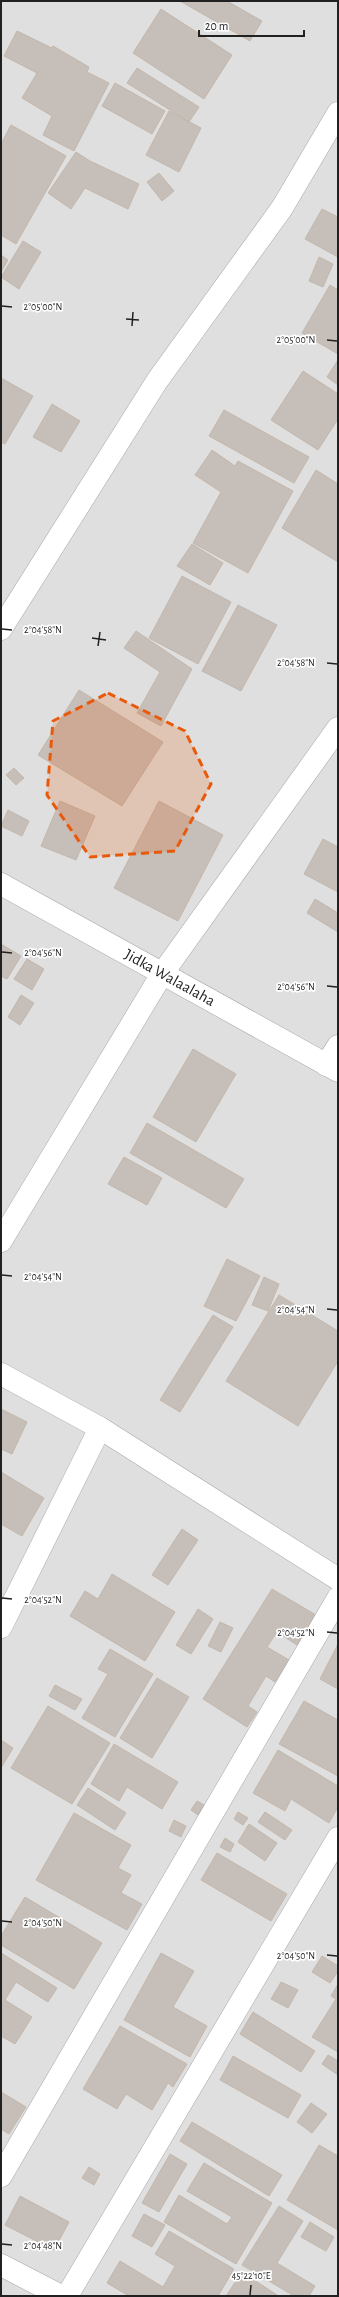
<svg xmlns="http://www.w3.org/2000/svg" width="339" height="2297" font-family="'Alegreya Sans',sans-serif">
  <rect width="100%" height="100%" fill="#f1efe9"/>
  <path fill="#dfdfdf" d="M1 1H338V2296H1Z"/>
  <path fill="#c6beb8" stroke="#c3b7ab" d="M180 1H227L262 21 250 41Z
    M161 9 232 55 204 99 133 53Z
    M17 31 52 48 53 46 89 67 87 72 109 83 74 151 43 135 52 116 22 98 37 73 4 56Z
    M137 68 199 107 189 122 127 83Z
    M115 83 165 111 152 134 102 106Z
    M169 111 201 128 179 172 146 155Z
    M11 125 66 156 16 244 1 235V144Z
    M76 152 90 161 139 184 128 209 85 188 71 209 48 193Z
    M159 173 174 191 162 201 147 182Z
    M322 209 338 217V257L305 239Z
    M23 241 41 252 19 289 1 277Z
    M1 255 8 260 1 272Z
    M319 257 333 264 323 287 309 281Z
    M330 285 338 290V354L302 333Z
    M338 360V385L327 377Z
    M303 371 338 394V419L318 450 271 420Z
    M1 378 33 396 5 444 1 442Z
    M52 404 80 421 61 452 33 437Z
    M224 410 309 457 294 483 209 436Z
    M212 450 235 466 238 461 293 491 248 573 193 543 221 492 195 475Z
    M316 470 338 484V562L282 528Z
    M192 544 223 563 210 585 177 566Z
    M182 576 231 602 198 664 149 638Z
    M238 605 277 625 241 691 202 671Z
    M136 631 192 669 161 726 137 713 160 672 124 648Z
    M79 690 163 742 122 806 38 755Z
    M14 768 24 778 16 785 6 775Z
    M60 801 95 816 76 860 41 846Z
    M159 801 223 835 178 921 114 888Z
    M8 810 29 821 22 836 1 826Z
    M323 839 338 847V892L304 874Z
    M315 899 338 913V932L307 913Z
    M1 944 21 956 7 979 1 976Z
    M27 959 44 969 32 990 14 979Z
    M21 995 34 1003 20 1025 8 1017Z
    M193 1049 236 1074 196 1142 153 1117Z
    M147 1123 244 1179 226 1208 130 1153Z
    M124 1157 162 1178 147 1205 108 1184Z
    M227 1259 260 1276 236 1321 204 1306Z
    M264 1277 279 1284 268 1311 252 1305Z
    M279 1295 338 1331V1361L298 1426 226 1381Z
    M213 1315 233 1327 180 1412 160 1400Z
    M1 1409 27 1422 12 1454 1 1449Z
    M1 1472 44 1498 22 1536 1 1524Z
    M182 1529 198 1540 168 1585 152 1575Z
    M112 1574 175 1612 145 1661 70 1616 85 1591 98 1599Z
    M272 1589 316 1615 297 1645 277 1632 267 1647 289 1660 275 1682 266 1676 248 1706 257 1712 247 1727 203 1699Z
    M198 1609 213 1619 191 1654 176 1645Z
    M220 1622 233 1628 221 1652 208 1646Z
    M338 1644V1689L320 1679Z
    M110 1649 153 1674 115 1737 82 1718 108 1674 98 1669Z
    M157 1678 189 1697 152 1758 120 1738Z
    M55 1685 82 1699 75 1710 49 1696Z
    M304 1701 338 1720V1776L279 1744Z
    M48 1706 110 1743 72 1804 11 1768Z
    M1 1740 13 1748 1 1768Z
    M114 1744 178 1782 162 1809 127 1787 119 1801 91 1784Z
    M278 1750 338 1786V1807L329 1823 291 1799 285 1811 253 1793Z
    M88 1788 126 1813 115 1830 77 1805Z
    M197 1801 204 1805 198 1815 191 1810Z
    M238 1812 248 1818 243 1825 234 1819Z
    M265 1812 292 1830 285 1840 258 1822Z
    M74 1813 131 1845 118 1868 131 1875 121 1893 142 1904 127 1930 36 1880Z
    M174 1820 186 1826 181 1837 169 1831Z
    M249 1824 277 1843 265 1861 238 1842Z
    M225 1838 234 1844 230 1852 220 1847Z
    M217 1853 287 1894 271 1921 201 1880Z
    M25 1897 102 1943 74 1989 1 1945V1936Z
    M1 1953 57 1988 48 2002 16 1982 5 2000 32 2017 15 2044 1 2036Z
    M161 1953 194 1971 173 2007 207 2026 190 2057 124 2020Z
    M322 1956 338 1966V1971L330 1983 312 1972Z
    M281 1982 298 1990 288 2008 271 1999Z
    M338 1984V2052L312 2037 336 1999 331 1996Z
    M253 2012 315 2051 301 2072 240 2034Z
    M120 2026 187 2064 173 2087 168 2083 152 2110 126 2094 117 2109 83 2089Z
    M328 2055 338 2061V2075L322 2064Z
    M233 2056 301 2095 288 2118 220 2080Z
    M1 2092 26 2107 9 2134 1 2129Z
    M311 2103 327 2114 312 2133 297 2122Z
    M192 2122 282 2175 269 2196 180 2141Z
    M319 2145 338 2156V2230L287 2200Z
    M170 2154 187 2164 159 2212 142 2203Z
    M204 2163 272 2203 236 2264 164 2222 179 2195 227 2224 232 2217 187 2191Z
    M89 2167 100 2174 94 2185 82 2178Z
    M20 2196 69 2222 54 2250 5 2225Z
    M279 2206 303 2221 277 2263 315 2286 309 2296H294L242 2265Z
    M144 2214 165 2225 152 2247 132 2236Z
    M310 2222 334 2237 326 2251 301 2237Z
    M169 2231 234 2269 218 2296H129L107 2283 120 2261 163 2287 175 2266 155 2254Z
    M242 2272 277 2295V2296H226Z"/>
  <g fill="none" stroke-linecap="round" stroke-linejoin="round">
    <g stroke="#a8a8a8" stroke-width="23">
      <g id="minor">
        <path d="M1 629 157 381 282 208 338 113"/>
        <path id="s1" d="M1 884 338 1071"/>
        <path d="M326 1065 338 1046"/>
        <path d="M1 1241 162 974 338 728"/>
        <path d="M1 1374 100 1428 338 1579"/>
        <path d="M1 1627 100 1428"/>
        <path d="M1 2176 338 1598"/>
        <path d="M1 2265 61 2296"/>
        <path d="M67 2296 338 1838"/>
      </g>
    </g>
    <use href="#minor" stroke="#fff" stroke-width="22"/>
  </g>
  <path fill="#e8590c" fill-opacity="0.2" stroke="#e8590c" stroke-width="3" stroke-dasharray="8 5" stroke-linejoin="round" d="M108 693 185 731 211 784 175 851 90 857 47 795 53 721Z"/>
  <path fill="none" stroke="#212121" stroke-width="1.5" d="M2 306 12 307M126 319 139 320M132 326 133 312M327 340 337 341M2 629 12 630M92 638 106 640M98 646 100 632M327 663 337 664M2 952 12 953M327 986 337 987M2 1275 12 1276M327 1309 337 1310M2 1598 12 1599M327 1632 337 1633M2 1921 12 1922M327 1955 337 1956M2 2244 12 2245M250 2295 251 2285"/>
  <g text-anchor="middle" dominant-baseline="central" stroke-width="3.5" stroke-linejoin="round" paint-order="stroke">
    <g font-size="16" fill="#212121" stroke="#fff">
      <text stroke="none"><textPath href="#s1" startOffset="193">Jidka Walaalaha</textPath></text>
    </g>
  </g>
  <g font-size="10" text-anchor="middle" fill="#212121" stroke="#fff" stroke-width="3.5" stroke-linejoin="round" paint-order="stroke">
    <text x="43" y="310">2°05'00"N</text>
    <text x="296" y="343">2°05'00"N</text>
    <text x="43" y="633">2°04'58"N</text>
    <text x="296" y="666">2°04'58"N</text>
    <text x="43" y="956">2°04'56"N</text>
    <text x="296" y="990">2°04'56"N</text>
    <text x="43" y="1280">2°04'54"N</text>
    <text x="296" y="1313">2°04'54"N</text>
    <text x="43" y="1603">2°04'52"N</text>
    <text x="296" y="1636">2°04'52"N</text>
    <text x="43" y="1926">2°04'50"N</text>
    <text x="296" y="1959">2°04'50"N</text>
    <text x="43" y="2249">2°04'48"N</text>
    <text x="251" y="2279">45°22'10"E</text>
  </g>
  <rect width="339" height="2297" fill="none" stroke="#212121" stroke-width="4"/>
  <path d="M199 30v6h105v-6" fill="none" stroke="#212121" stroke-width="2"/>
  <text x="205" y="30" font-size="12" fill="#212121" stroke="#ffffff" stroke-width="3" paint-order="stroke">20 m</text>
</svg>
